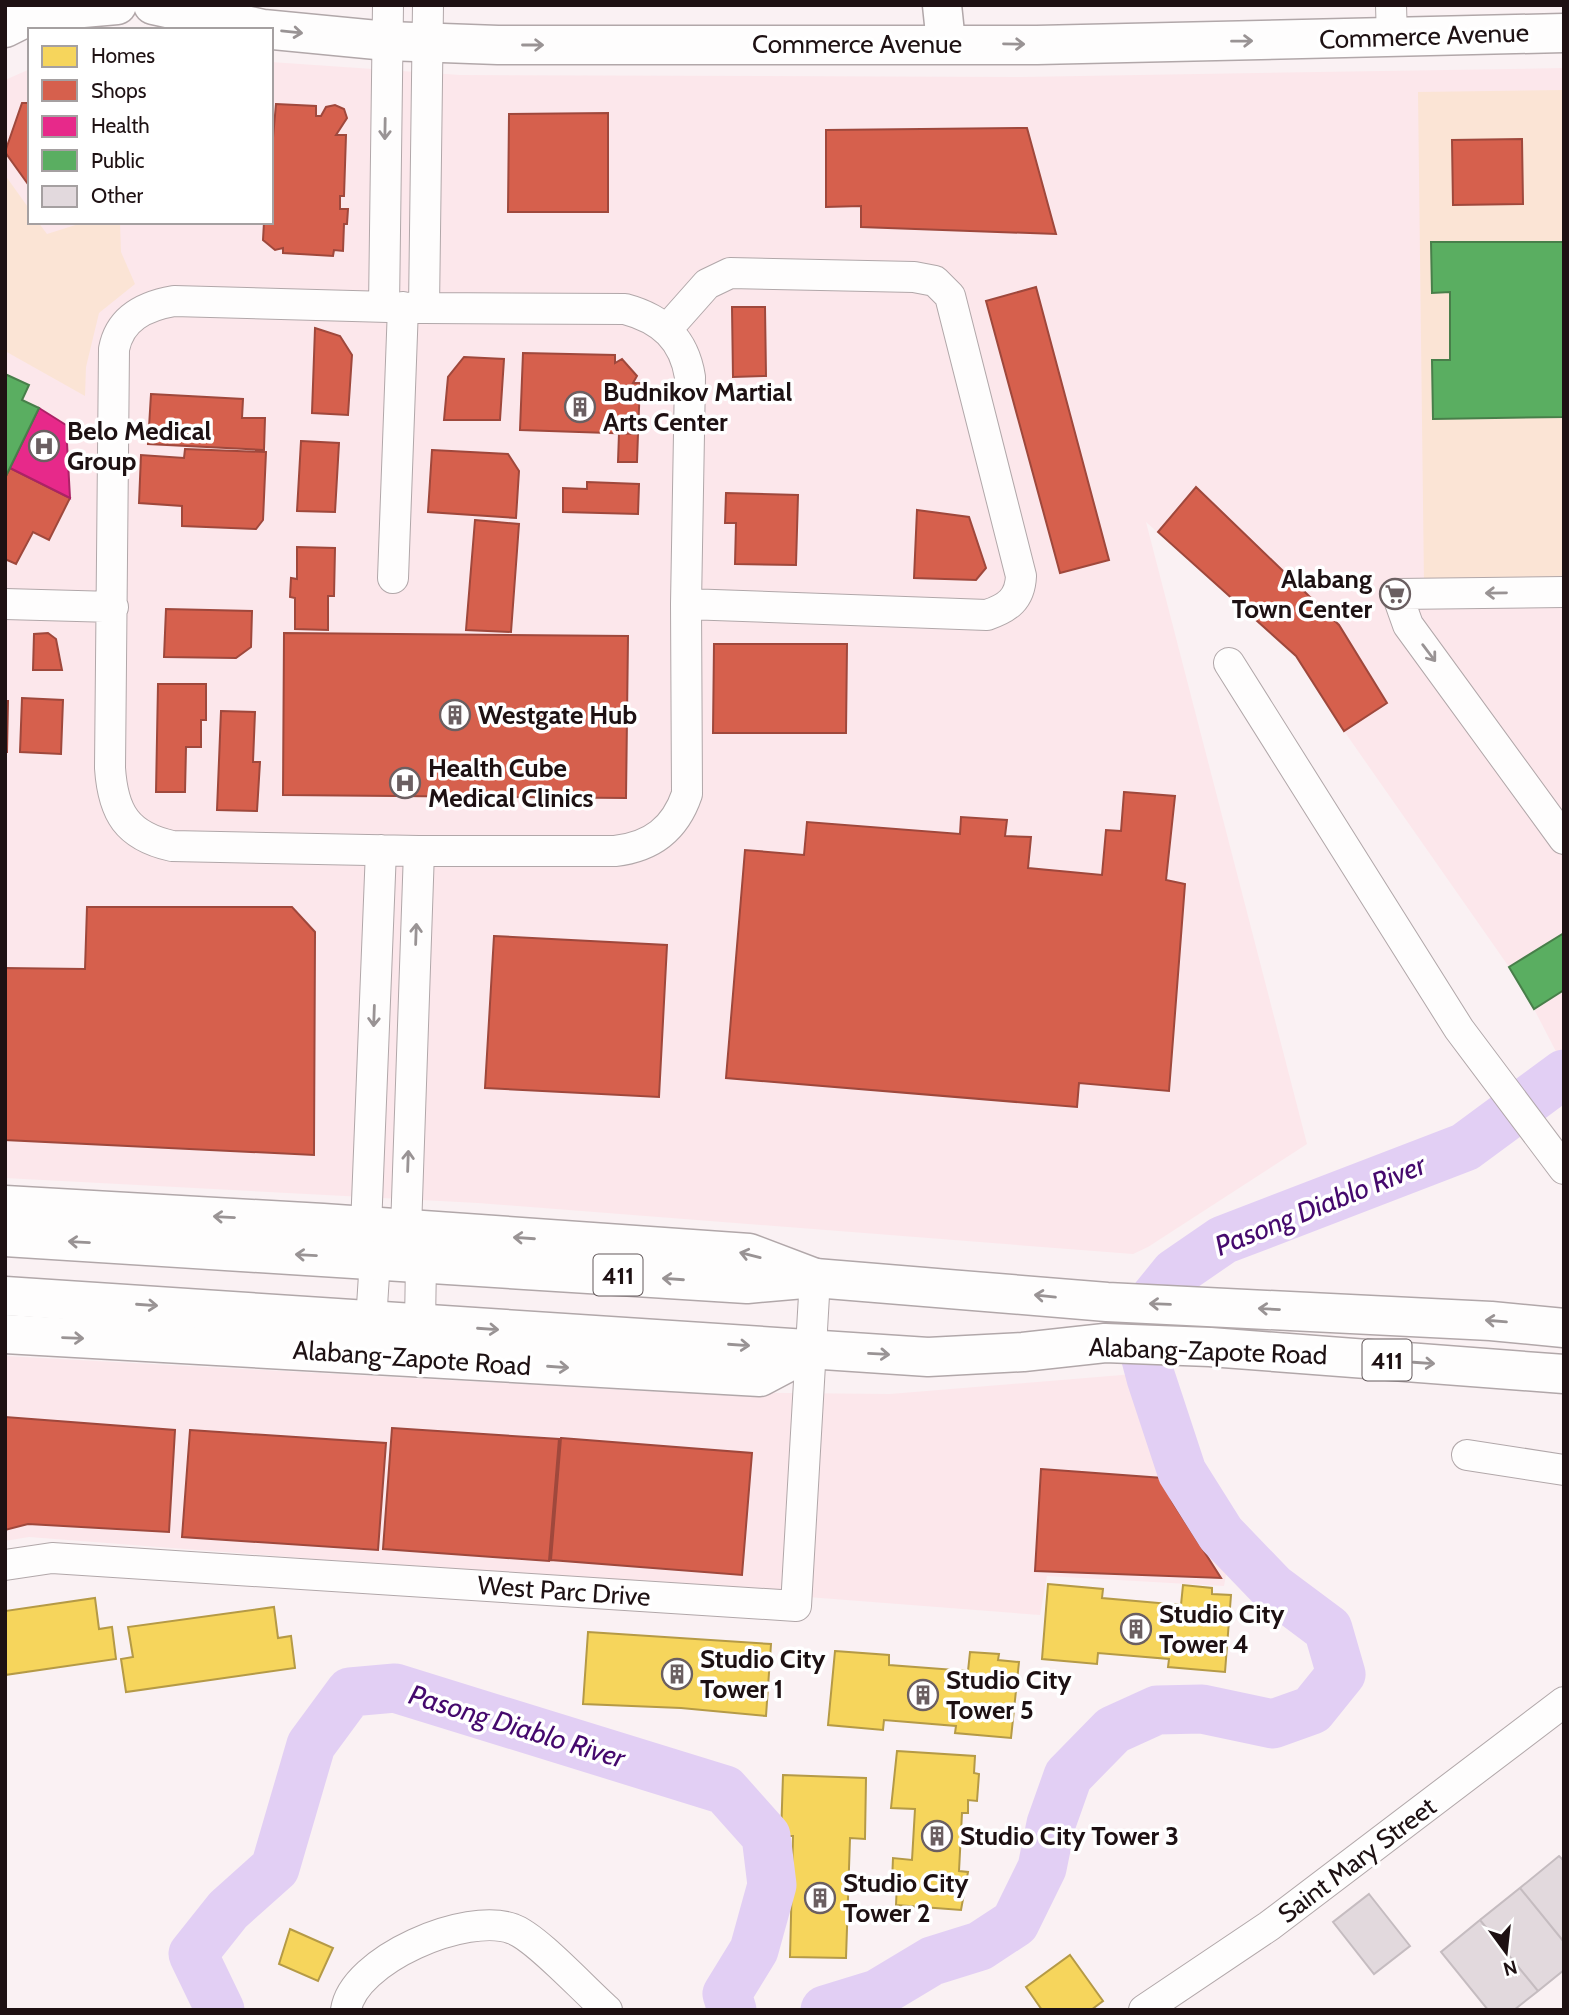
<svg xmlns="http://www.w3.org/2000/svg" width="1569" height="2015" font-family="Cabin,sans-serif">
  <rect width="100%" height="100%" fill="#faf1f3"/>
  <path fill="#fce7eb" d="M271 62 460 75 1021 77 1564 68V1067L1534 1009 1509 967 1344 731 1296 656 1146 522 1307 1144 1148 1247 1133 1254 478 1203 5 1178V80L30 69V222H271Z
    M5 1356 664 1392 890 1394 1134 1374 1154 1453 1177 1499 1228 1564 1224 1586 1047 1576 1040 1615 29 1537 5 1541Z"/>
  <path fill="#fbe4d5" d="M1564 90V583L1424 585 1418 92Z
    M5 175 30 210V222H38L47 234 85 222H120L121 252 135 284 99 313 86 367 85 396 5 351Z"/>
  <path fill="#f6d55c" stroke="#b59a46" stroke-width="2" d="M1048 1584 1103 1589 1102 1598 1181 1605 1183 1585 1212 1588V1594L1231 1595 1225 1672 1168 1667 1169 1659 1098 1653 1097 1664 1042 1659Z
    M95 1598 99 1629 112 1627 116 1659 5 1675V1611Z
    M274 1607 278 1638 291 1636 295 1668 126 1692 121 1659 133 1657 128 1627Z
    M588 1632 771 1644 766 1716 681 1708 583 1704Z
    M835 1651 889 1655V1665L968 1671 970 1652 999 1654 998 1660 1019 1662 1011 1738 955 1733 956 1726 884 1720 883 1730 828 1725Z
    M897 1751 975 1756 974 1773 979 1774 977 1801 968 1800V1813H962L959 1871 968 1872 961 1910 896 1905 897 1883 892 1882 893 1858 912 1860 915 1809 891 1808Z
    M783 1775 866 1778 865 1839 850 1838 846 1958 790 1957 793 1836H781Z
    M290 1929 333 1948 318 1981 279 1964Z
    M1070 1955 1103 2001 1091 2010H1042L1026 1987Z"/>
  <path fill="#d6604d" stroke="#9f483c" stroke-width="2" d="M22 103H30V187L5 152Z
    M276 104 316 106V116H321L326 107 335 105 344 109 347 118 336 135H346L344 196H340V209H348L347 224H344L343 251 334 250 333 256 283 253V248L275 250 263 240 264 222H271V160Z
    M608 113V212H508L509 114Z
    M1027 128 1056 234 861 227V206L826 207V130Z
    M1522 139 1523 204 1453 205 1452 140Z
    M1036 287 1109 560 1060 573 986 301Z
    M732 307H765L766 376 733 377Z
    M315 328 340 336 352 355 348 415 312 413Z
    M523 353 615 355V363L622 359 637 376 633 383H640L638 434 520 430Z
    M464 357 504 359 500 420H444L448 377Z
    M151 394 243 399 242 418H265L264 450 148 444Z
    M619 433 638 434 637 462H618Z
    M301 441 339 443 335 512 297 511Z
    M185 449 266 452 263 520 256 529 182 526V506L139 503 141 455 184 458Z
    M432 450 508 454 519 471 516 518 428 512Z
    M10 468 70 498 49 540 33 532 16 564 5 559V478Z
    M587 482 639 484 638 514 563 512V488L587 489Z
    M1196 487 1339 625 1387 703 1344 731 1296 656 1158 532Z
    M726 493 798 495 796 565 735 564 736 523H725Z
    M917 510 969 517 986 568 976 580 914 578Z
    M475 520 519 524 511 632 466 630Z
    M297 547 335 548 334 596H328V630L295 629V598L290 597 291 578 297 579Z
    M166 609 252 611 251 647 236 658 164 657Z
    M48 633 56 639 62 670H33L34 634Z
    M284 633 628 636 626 798 283 795Z
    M714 644H847L846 733H713Z
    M158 684H206V720H201V747H186L185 792H156Z
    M22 698 63 700 61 754 20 752Z
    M5 701H8L7 752H5Z
    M221 711 255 712 253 762H260L257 811 217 810Z
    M1124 792 1175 796 1166 880 1185 884 1169 1091 1079 1083 1077 1107 726 1078 745 850 804 855 807 822 960 834 961 817 1007 820 1005 836 1031 837 1028 868 1102 875 1106 830 1121 831Z
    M87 907H292L315 932 314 1155 5 1140V968L85 969Z
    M494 936 667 945 659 1097 485 1088Z
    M5 1417 175 1430 169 1532 28 1524 5 1530Z
    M392 1428 559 1439 549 1561 383 1549Z
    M190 1430 386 1443 378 1550 182 1537Z
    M561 1438 752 1453 742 1575 551 1560Z
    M1041 1469 1163 1478 1172 1501 1221 1578 1035 1571Z"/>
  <path fill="#e7298a" stroke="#ab2266" stroke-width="2" d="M39 408 66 425 70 498 10 468Z"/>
  <path fill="#5aae61" stroke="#487f4a" stroke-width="2" d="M1431 242H1564V417L1433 419 1432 360H1450V292L1432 293Z
    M5 374 29 385 22 400 39 408 5 478Z
    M1564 933V990L1534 1009 1509 967Z"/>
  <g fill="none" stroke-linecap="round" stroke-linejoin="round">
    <path stroke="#e2cff4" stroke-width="49" d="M220 2010 193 1954 228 1910 275 1868 311 1745 350 1692 395 1688 725 1790 766 1836 772 1885 754 1950 727 1994 732 2010
      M825 2010 877 1994 932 1961 980 1946 1015 1923 1042 1868 1051 1824 1068 1776 1113 1730 1157 1710 1202 1709 1273 1724 1312 1710 1341 1674 1328 1629 1273 1588 1221 1534 1182 1472 1151 1378 1136 1321 1175 1273 1223 1240 1465 1147 1564 1074"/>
  </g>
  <path fill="#e2d9dd" stroke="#c5bcc0" stroke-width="2" d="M1559 1856 1564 1861V1942L1520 1888Z
    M1520 1888 1564 1942V1970L1538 1991 1480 1920Z
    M1369 1894 1410 1946 1374 1974 1333 1922Z
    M1480 1920 1538 1991 1514 2010H1488L1441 1952Z"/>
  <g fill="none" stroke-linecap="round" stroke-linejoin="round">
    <g stroke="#b1a7a9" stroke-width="32">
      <path id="street" d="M1391 5 1392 38
        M174 301 424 308 625 309C662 319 684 339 690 377L686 604 687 794C675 829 652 847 615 851H419L172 846C127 836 113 813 110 768L114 349C120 318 145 306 174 301Z
        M384 307 388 5
        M424 308 428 5
        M668 328 707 284 730 273 914 277 935 281 950 296 1021 576C1020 599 1008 608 987 615L686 604
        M393 578 403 307
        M1564 592 1397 594 1408 625 1564 839
        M5 604 113 607
        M1229 663 1459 1029 1564 1169
        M419 851 406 1229 421 1261 420 1325
        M371 1322 375 1259 366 1227 381 850
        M1467 1455 1564 1470
        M5 1565 52 1558 796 1606 815 1278
        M346 2010C353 1960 467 1911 513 1929 536 1937 585 1991 607 2010
        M1144 2010 1269 1926 1564 1702"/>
    </g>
    <g stroke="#b1a7a9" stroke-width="41">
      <path id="secondary" d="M153 5 263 29 387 41 498 45H1037L1564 33
        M942 5 946 43
        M5 28 37 12 117 5
        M5 1205 323 1223 749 1253 815 1278
        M5 1334 760 1377 811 1350"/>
    </g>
    <g stroke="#b1a7a9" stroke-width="41">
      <path id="highway" d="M5 1237 747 1284 815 1278 1107 1302 1491 1321 1564 1328
        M5 1296 928 1357 1023 1352 1105 1343 1210 1347 1564 1374"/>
    </g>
    <use href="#street" stroke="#fefdfd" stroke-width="30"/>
    <use href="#secondary" stroke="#fefdfd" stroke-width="38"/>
    <use href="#highway" stroke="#fefdfd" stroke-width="38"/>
  </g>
  <defs><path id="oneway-shaft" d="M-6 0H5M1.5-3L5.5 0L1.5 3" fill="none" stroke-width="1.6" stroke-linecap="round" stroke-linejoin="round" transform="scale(1.75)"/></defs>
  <g stroke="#999394">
    <use href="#oneway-shaft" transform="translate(292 32) rotate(6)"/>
    <use href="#oneway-shaft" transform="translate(1242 41) rotate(-1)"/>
    <use href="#oneway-shaft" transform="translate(1014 44) rotate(1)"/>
    <use href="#oneway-shaft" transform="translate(533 45)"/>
    <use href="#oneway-shaft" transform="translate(385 129) rotate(91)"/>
    <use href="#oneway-shaft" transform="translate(1496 593) rotate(179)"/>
    <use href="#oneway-shaft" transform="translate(1429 653) rotate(53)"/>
    <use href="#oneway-shaft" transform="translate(416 934) rotate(-88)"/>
    <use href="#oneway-shaft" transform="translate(374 1016) rotate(92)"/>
    <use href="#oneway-shaft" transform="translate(408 1161) rotate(-88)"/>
    <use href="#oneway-shaft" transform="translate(224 1217) rotate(-177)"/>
    <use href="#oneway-shaft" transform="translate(524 1238) rotate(-176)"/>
    <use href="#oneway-shaft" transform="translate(79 1242) rotate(-177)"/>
    <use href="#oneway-shaft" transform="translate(306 1255) rotate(-177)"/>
    <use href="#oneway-shaft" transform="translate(750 1255) rotate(-166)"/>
    <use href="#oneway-shaft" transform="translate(673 1279) rotate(-176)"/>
    <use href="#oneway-shaft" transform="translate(1045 1296) rotate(-174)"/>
    <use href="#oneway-shaft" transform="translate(1160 1304) rotate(-178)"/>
    <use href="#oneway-shaft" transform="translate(147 1305) rotate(4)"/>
    <use href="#oneway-shaft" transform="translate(1269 1309) rotate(-177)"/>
    <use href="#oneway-shaft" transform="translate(1496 1321) rotate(-175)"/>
    <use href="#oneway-shaft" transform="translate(488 1329) rotate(4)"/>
    <use href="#oneway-shaft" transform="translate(73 1338) rotate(2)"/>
    <use href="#oneway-shaft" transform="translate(739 1345) rotate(4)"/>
    <use href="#oneway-shaft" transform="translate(879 1354) rotate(3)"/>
    <use href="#oneway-shaft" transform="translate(1424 1363) rotate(4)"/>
    <use href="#oneway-shaft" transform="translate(558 1367) rotate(4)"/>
  </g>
  <defs>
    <g id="building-ring" transform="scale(1.575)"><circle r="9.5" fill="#fff" stroke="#6b5f61" stroke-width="1.5"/><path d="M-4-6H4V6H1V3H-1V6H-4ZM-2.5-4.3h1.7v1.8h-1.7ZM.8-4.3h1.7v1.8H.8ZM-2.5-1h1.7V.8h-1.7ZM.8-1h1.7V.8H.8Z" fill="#6b5f61"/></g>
    <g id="hospital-ring" transform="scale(1.575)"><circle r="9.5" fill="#fff" stroke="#6b5f61" stroke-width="1.5"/><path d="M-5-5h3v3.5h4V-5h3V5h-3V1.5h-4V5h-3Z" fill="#6b5f61"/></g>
    <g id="supermarket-ring" transform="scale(1.575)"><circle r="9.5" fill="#fff" stroke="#6b5f61" stroke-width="1.5"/><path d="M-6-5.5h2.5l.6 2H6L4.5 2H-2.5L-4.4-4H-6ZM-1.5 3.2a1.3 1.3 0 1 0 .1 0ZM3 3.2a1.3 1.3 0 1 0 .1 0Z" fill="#6b5f61"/></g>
  </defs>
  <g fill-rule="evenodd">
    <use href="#building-ring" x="580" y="407"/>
    <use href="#hospital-ring" x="44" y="446"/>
    <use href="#supermarket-ring" x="1395" y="594"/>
    <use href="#building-ring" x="455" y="715"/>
    <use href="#hospital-ring" x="405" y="783"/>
    <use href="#building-ring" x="1136" y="1629"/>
    <use href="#building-ring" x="677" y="1674"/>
    <use href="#building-ring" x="923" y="1695"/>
    <use href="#building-ring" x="937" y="1836"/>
    <use href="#building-ring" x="820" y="1898"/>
  </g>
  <g text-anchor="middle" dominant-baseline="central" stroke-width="7" stroke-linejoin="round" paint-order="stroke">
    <g fill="#fff" stroke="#62585a" stroke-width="2">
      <rect x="593.5" y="1254.5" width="49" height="41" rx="5"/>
      <rect x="1362.5" y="1339.5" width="49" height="41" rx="5"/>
    </g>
    <g font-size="24" font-weight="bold" fill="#1e1113">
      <text x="618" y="1275">411</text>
      <text x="1387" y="1360">411</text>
    </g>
    <g font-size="26" fill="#1e1113" stroke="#fff">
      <text transform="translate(1424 36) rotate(-2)">Commerce Avenue</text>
      <text x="857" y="44">Commerce Avenue</text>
      <text transform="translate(1208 1351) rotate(2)">Alabang-Zapote Road</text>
      <text transform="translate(412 1358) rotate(4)">Alabang-Zapote Road</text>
      <text transform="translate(564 1591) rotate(4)">West Parc Drive</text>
      <text transform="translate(1357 1860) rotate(-37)">Saint Mary Street</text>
    </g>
    <g font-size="26" font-weight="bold" fill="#1e1113" stroke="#fff" text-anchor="start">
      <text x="603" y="392">Budnikov Martial<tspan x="603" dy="30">Arts Center</tspan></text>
      <text x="67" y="431">Belo Medical<tspan x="67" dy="30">Group</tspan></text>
      <text x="1372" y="579" text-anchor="end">Alabang<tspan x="1372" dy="30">Town Center</tspan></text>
      <text x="478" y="715">Westgate Hub</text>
      <text x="428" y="768">Health Cube<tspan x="428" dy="30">Medical Clinics</tspan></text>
      <text x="1159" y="1614">Studio City<tspan x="1159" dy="30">Tower 4</tspan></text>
      <text x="700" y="1659">Studio City<tspan x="700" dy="30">Tower 1</tspan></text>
      <text x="946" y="1680">Studio City<tspan x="946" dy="30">Tower 5</tspan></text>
      <text x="960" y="1836">Studio City Tower 3</text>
      <text x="843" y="1883">Studio City<tspan x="843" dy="30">Tower 2</tspan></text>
    </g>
    <g font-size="28" font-style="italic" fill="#45096d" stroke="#fff">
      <text transform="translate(1320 1205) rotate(-22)">Pasong Diablo River</text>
      <text transform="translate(517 1726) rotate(17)">Pasong Diablo River</text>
    </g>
  </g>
  <rect width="1569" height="2015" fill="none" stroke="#1e1113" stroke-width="14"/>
  <rect x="28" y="28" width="245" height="196" fill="#ffffff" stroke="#a5a0a1" stroke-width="2"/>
  <rect x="42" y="46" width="35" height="21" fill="#f6d55c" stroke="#a5a0a1" stroke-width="2"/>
  <text x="91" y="63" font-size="21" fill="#1e1113">Homes</text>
  <rect x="42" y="80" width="35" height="21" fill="#d6604d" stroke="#a5a0a1" stroke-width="2"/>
  <text x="91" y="98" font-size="21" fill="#1e1113">Shops</text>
  <rect x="42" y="116" width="35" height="21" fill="#e7298a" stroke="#a5a0a1" stroke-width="2"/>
  <text x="91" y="133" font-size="21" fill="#1e1113">Health</text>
  <rect x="42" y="150" width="35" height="21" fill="#5aae61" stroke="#a5a0a1" stroke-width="2"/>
  <text x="91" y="168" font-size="21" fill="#1e1113">Public</text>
  <rect x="42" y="186" width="35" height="21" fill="#e2d9dd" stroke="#a5a0a1" stroke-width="2"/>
  <text x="91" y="203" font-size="21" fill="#1e1113">Other</text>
  <g transform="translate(1506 1952) rotate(165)" stroke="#ffffff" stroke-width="5" paint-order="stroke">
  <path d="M0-5L12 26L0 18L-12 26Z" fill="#1e1113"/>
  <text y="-10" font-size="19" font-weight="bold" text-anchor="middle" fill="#1e1113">N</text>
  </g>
</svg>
